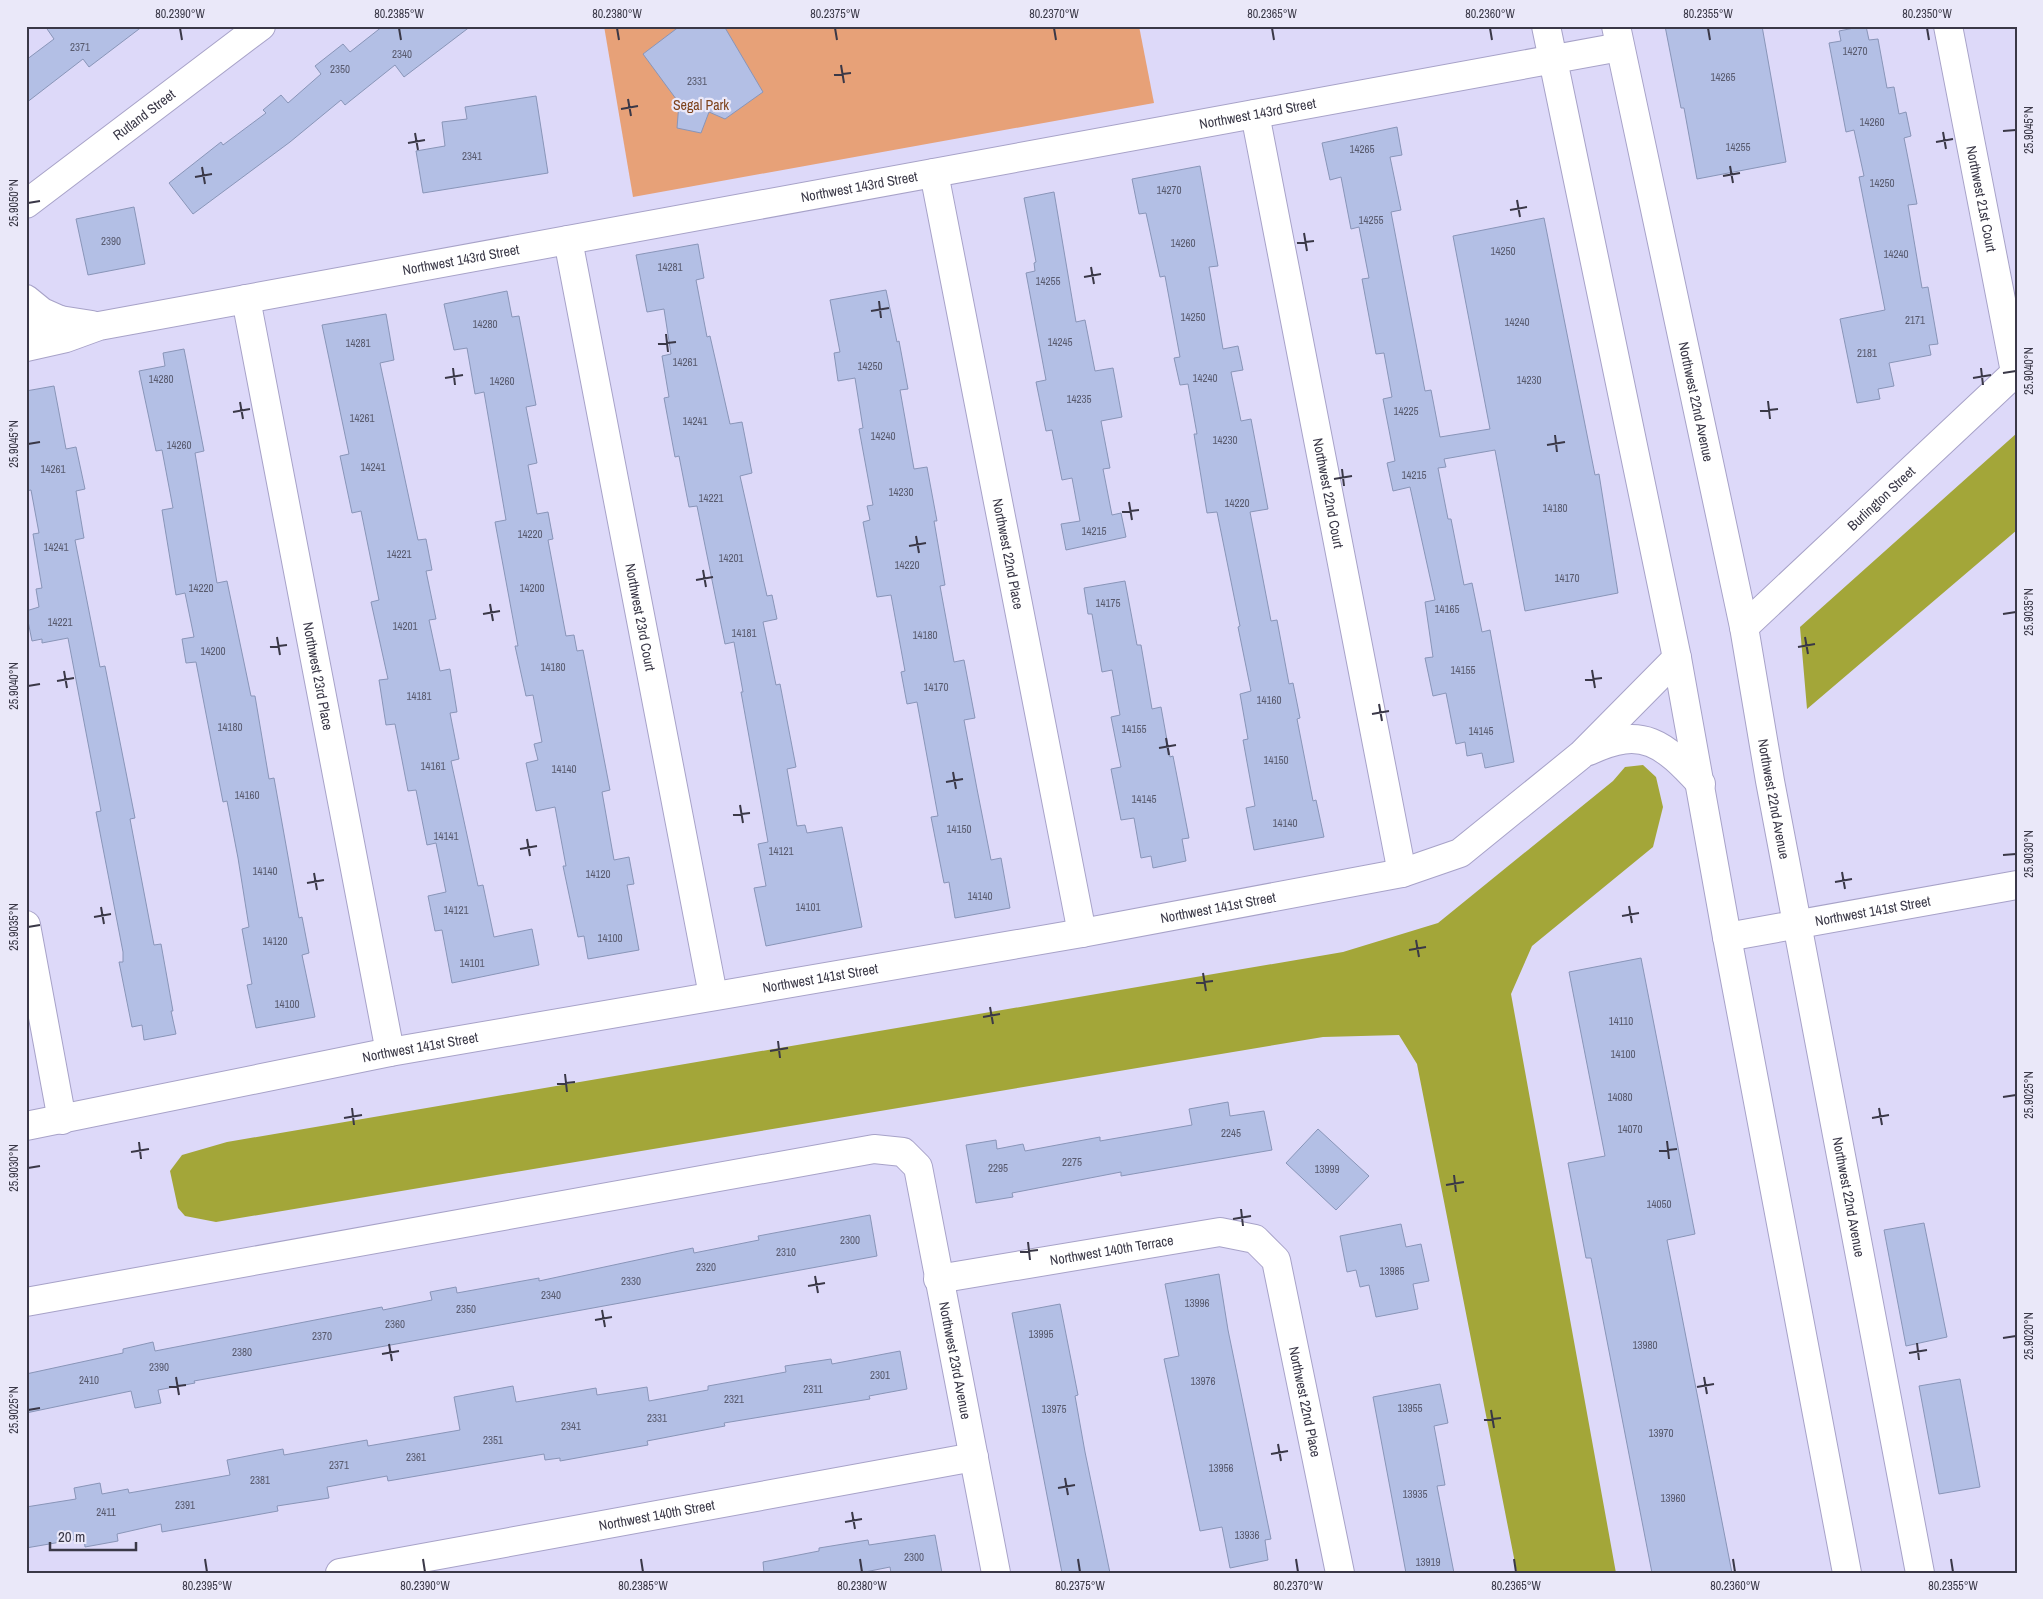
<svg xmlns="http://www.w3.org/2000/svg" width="2043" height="1599" font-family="'Archivo Narrow',sans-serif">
  <rect width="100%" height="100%" fill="#ddd9f9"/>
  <path fill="#e7a178" d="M604 26H1139L1154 103 633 197Z"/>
  <path fill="#a3a639" d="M2017 433V530L1807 709 1800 627Z
    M1643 765 1656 777 1663 807 1653 847 1532 946 1511 994 1616 1573H1517L1417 1064 1399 1035 1323 1037 216 1222 185 1216 178 1208 170 1171 182 1155 227 1142 1343 952 1438 923 1613 781 1625 767Z"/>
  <path fill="#b3bfe5" stroke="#8995b8" d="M45 26H143L89 67 83 59 26 103V60L54 39Z
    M383 26H471L404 77 395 65 345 105 341 100 290 142 193 214 169 183 221 142 223 145 266 113 263 110 281 95 288 103 321 74 315 66 343 44 350 52Z
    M680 26H724L763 92 725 119 709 112 701 133 677 128 679 103 643 54Z
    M1665 26H1762L1786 162 1697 179 1684 108H1681Z
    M1864 26H1866L1869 40 1878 39 1887 88 1894 87 1899 114 1906 112 1911 136 1904 138 1917 204 1908 205 1922 288 1928 287 1938 344 1929 345 1931 355 1889 363 1894 386 1878 389 1880 399 1857 403 1840 319 1885 310 1859 177 1864 176 1854 130 1846 132 1829 43 1841 41 1839 31Z
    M536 96 548 173 423 193 416 151 445 146 442 122 467 119 465 107Z
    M1397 127 1402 155 1390 157 1401 210 1391 212 1425 391 1431 390 1440 437 1490 429 1453 236 1544 218 1595 475 1599 474 1618 593 1525 611 1495 450 1444 459 1446 467 1438 468 1448 519H1451L1464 585 1472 583 1482 632 1490 630 1514 762 1485 768 1482 753 1467 756 1465 742 1456 744 1446 693 1433 696 1425 658 1433 657 1425 602 1435 600 1410 487 1393 491 1387 463 1395 461 1383 399 1392 397 1384 353 1376 354 1362 279 1369 278 1359 227 1351 229 1341 177 1330 180 1322 143Z
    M1200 166 1218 266 1209 267 1223 349 1238 346 1243 370 1231 372 1241 421 1251 419 1268 509 1250 512 1271 621 1277 620 1289 684 1293 683 1300 718 1297 719 1313 801 1316 800 1324 837 1254 850 1246 808 1255 806 1243 740 1248 739 1240 694 1251 691 1238 627 1240 626 1217 512 1207 513 1194 434H1197L1188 384 1180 385 1174 358 1180 357 1165 276 1160 277 1146 213 1139 214 1132 179Z
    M1054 192 1076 322 1085 320 1095 371 1113 368 1122 417 1101 421 1110 468 1103 469 1112 515 1121 513 1126 537 1066 550 1061 524 1080 521 1072 478 1062 480 1052 430 1046 431 1036 382 1046 380 1026 273 1035 271 1034 263 1036 262 1024 198Z
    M134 207 145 264 88 275 76 219Z
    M698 244 704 278 696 280 707 337 710 336 730 424 742 422 752 473 740 476 767 596 772 595 777 619 763 622 776 685 780 684 796 767 787 769 797 826 805 825 807 833 842 827 862 927 766 946 754 888 766 886 758 844 768 842 741 692H743L734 642 725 644 697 506 689 507 679 456 675 457 664 398 669 397 662 356 671 354 664 309 647 312 636 255Z
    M886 290 897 342 899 341 908 389 900 390 914 469 927 467 937 521H934L945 585 940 586 954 662 964 660 975 718 964 720 977 789 991 860 1001 858 1010 908 955 918 949 882 944 883 931 817 938 816 917 702 907 704 901 672 905 671 891 595 877 597 863 522 870 520 867 506 873 505 859 429 863 428 855 378 838 381 834 353 840 352 830 300Z
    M507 291 512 317 519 316 536 405 526 407 537 463 528 465 537 514 548 512 553 539 548 540 566 636 574 635 577 651 583 650 610 790 602 792 614 860 629 857 634 884 627 885 639 950 588 959 584 936 578 937 563 866H566L555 807 536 811 526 763 538 760 534 744 542 742 533 695 526 696 515 646H518L495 522 506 520 484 392 475 394 467 348 454 350 444 304Z
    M386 314 394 360 380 363 418 540 426 539 432 570 426 571 436 619 429 620 440 671 450 669 457 712 450 713 459 759 451 761 478 886 483 885 494 937 532 929 539 965 452 983 442 930 435 931 428 896 446 892 436 843 427 845 416 790 408 791 395 724 386 725 379 680 388 679 371 602 379 600 361 511 352 513 340 456 349 454 322 325Z
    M184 349 204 451 195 453 217 583 227 581 251 696H255L269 779 274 778 299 918 302 917 309 953 302 955 315 1017 256 1028 247 985 252 984 242 929 249 927 238 858 227 801 223 802 196 662 186 663 182 639 194 637 185 593 176 595 162 510 173 508 162 450 156 451 139 371 165 366 163 353Z
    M54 386 66 449 76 447 85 489 76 491 84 538 75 540 100 667 105 666 135 818 130 819 154 945 161 944 173 1011H171L176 1034 144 1040 142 1025 132 1027 119 962H123V952L96 812 101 811 68 638 42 643V639L32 641 26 611 39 607 36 589 42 588 33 534 39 533 31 490 26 491V391Z
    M1125 581 1137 645H1141L1152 709 1161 707 1170 757 1173 756 1189 838 1182 839 1186 861 1153 868 1151 856 1141 858 1134 818 1121 820 1111 769 1121 767 1111 717 1120 715 1112 670 1102 672 1092 614H1088L1084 588Z
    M1641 958 1695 1234 1667 1240 1732 1573H1652L1591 1258H1586L1568 1163 1605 1156 1569 972Z
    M1228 1102 1230 1116 1264 1111 1272 1150 1121 1176V1172L1012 1193 1013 1197 976 1203 966 1145 996 1140 997 1149 1023 1144 1025 1151 1100 1137V1141L1192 1125 1189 1109Z
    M1318 1129 1369 1176 1336 1210 1286 1163Z
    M870 1215 877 1256 194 1381 195 1383 158 1390 161 1403 135 1408 131 1391 26 1413V1374L123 1353V1349L153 1342 155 1351 382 1307 383 1310 432 1300 430 1292 456 1287 457 1293 539 1278V1281L693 1248 694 1253 759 1240 758 1236Z
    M1924 1223 1947 1337 1906 1346 1884 1230Z
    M1401 1224 1406 1247 1421 1244 1429 1281 1413 1284 1418 1309 1376 1317 1369 1285 1360 1287 1356 1270 1347 1272 1340 1236Z
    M1219 1274 1228 1330 1271 1539 1265 1540 1268 1560 1230 1568 1222 1527 1200 1531 1164 1359 1179 1356 1165 1284Z
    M1060 1304 1078 1395 1075 1396 1085 1452 1110 1573H1062L1033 1423 1012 1313Z
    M900 1351 907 1389 869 1396 870 1399 724 1423 725 1426 647 1441 648 1445 560 1461V1458L545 1460 544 1454 388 1481 387 1476 327 1487 329 1498 277 1506 278 1511 162 1532 161 1524 117 1534 118 1541 85 1547 84 1538 26 1548V1507L76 1499 74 1488 100 1483 102 1494 128 1489 129 1493 230 1475 227 1460 283 1449 284 1455 367 1440 368 1446 460 1430 454 1397 513 1386 516 1402 596 1388 597 1395 647 1387 649 1401 708 1390V1386L786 1372 785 1366 831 1359 832 1364Z
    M1960 1379 1980 1487 1939 1494 1919 1386Z
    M1440 1384 1448 1423 1434 1426 1445 1485 1437 1486 1454 1573H1406L1373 1397Z
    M935 1535 942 1573H891L890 1567 860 1573H764L763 1562 819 1551V1548L868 1540 869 1545Z"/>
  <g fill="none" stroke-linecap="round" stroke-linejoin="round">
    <g stroke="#a7a2c8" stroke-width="30">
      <g id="minor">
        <path id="s1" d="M1948 26 2015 372"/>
        <path id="s2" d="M1255 114 1402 873"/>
        <path id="s3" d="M934 173 1082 933"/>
        <path id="s4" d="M26 204 261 26"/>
        <path id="s5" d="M568 240 713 995"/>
        <path d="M26 299 42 312 60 320"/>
        <path id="s6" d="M246 299 390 1052"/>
        <path d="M26 323 60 320 92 325"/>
        <path id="s7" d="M26 347 66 338 99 326 1620 47"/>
        <path id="s8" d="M1744 627 2017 371"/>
        <path d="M1589 751C1643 725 1664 744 1701 784"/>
        <path d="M26 925 62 1120"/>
        <path id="s9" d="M1727 937 2017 885"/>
        <path id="s10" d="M26 1126 390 1052 1082 933 1402 873 1460 853 1581 755 1677 658"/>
        <path id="s11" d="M938 1279 1220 1232 1255 1239 1276 1260 1340 1573"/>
        <path id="s12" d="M26 1302 874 1149 903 1152 918 1167 996 1573"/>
        <path id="s13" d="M340 1573 974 1457"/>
      </g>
    </g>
    <g stroke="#a7a2c8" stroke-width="30">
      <g id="major">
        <path d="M1546 26 1677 658 1727 937 1847 1573"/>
        <path id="s14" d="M1616 26 1744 627 1770 781 1920 1573"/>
      </g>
    </g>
    <use href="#minor" stroke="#fff" stroke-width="28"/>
    <use href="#major" stroke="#fff" stroke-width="28"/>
  </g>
  <path fill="none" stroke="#3a3847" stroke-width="2" d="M180 28 182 40M399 28 401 40M617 28 619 40M835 28 837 40M1054 28 1056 40M1272 28 1274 40M1490 28 1492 40M1708 28 1710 40M1927 28 1929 40M841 65 844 83M834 75 851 73M628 99 631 116M621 109 638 106M2003 131 2016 130M1943 132 1946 149M415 133 418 150M1936 142 1953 139M408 143 425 140M1730 166 1733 183M202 167 205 184M1723 176 1740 173M195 177 212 174M1517 200 1520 217M28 203 40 201M1510 210 1527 207M1304 233 1307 251M1297 243 1314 241M1091 267 1094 284M1084 277 1101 274M879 301 881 318M871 311 889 308M666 334 668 352M658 344 676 342M453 368 455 385M1981 368 1983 385M2003 373 2016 371M445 378 463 375M1973 378 1991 375M1768 401 1770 419M240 402 243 419M1760 411 1778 409M233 412 250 409M1555 435 1557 452M28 444 40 442M1547 445 1565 442M1342 469 1344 486M1334 479 1352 476M1129 502 1132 520M1122 512 1139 510M916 536 919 553M909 546 926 543M703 570 706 587M696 580 713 577M490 604 493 621M483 614 500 611M2003 614 2016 612M277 637 280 655M1805 637 1808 654M270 647 287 645M1798 647 1815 644M1592 670 1595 688M64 671 67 688M1585 680 1602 678M57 681 74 678M28 686 40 684M1379 704 1382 721M1372 714 1389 711M1166 738 1169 755M1159 748 1176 745M953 772 956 789M946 782 963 779M740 805 743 823M733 815 750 813M527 839 530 856M520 849 537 846M2003 855 2016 854M1842 872 1845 889M314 873 317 890M1835 882 1852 879M307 883 324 880M1629 906 1632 923M101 907 104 924M1622 916 1639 913M94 917 111 914M28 927 40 925M1416 940 1419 957M1409 950 1426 947M1203 973 1206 991M1196 983 1213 981M990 1007 993 1024M983 1017 1000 1014M778 1041 780 1058M770 1051 788 1048M565 1074 567 1092M557 1084 575 1082M2003 1097 2016 1095M352 1108 354 1125M1879 1108 1882 1125M344 1118 362 1115M1872 1118 1889 1115M1667 1141 1669 1159M139 1142 141 1159M1659 1151 1677 1149M131 1152 149 1149M28 1168 40 1166M1454 1175 1456 1192M1446 1185 1464 1182M1241 1209 1243 1226M1233 1219 1251 1216M1028 1242 1030 1260M1020 1252 1038 1250M815 1276 818 1293M808 1286 825 1283M602 1310 605 1327M595 1320 612 1317M2003 1338 2016 1336M1917 1343 1919 1360M389 1344 392 1361M1909 1353 1927 1350M382 1354 399 1351M176 1377 179 1395M1704 1377 1707 1394M169 1387 186 1385M1697 1387 1714 1384M28 1410 40 1408M1491 1410 1494 1428M1484 1420 1501 1418M1278 1444 1281 1461M1271 1454 1288 1451M1065 1478 1068 1495M1058 1488 1075 1485M852 1512 855 1529M845 1522 862 1519M205 1559 207 1572M423 1559 425 1572M641 1559 643 1572M860 1559 862 1572M1078 1559 1080 1572M1296 1559 1298 1572M1514 1559 1516 1572M1733 1559 1735 1572M1951 1559 1953 1572"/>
  <g text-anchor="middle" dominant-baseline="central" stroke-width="4.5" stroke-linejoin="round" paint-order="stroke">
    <g font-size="11" fill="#585a6e">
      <text x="80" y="47">2371</text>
      <text x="1855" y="51">14270</text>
      <text x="402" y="54">2340</text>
      <text x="340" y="69">2350</text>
      <text x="1723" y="77">14265</text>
      <text x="697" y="81">2331</text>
      <text x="1872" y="122">14260</text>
      <text x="1738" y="147">14255</text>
      <text x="1362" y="149">14265</text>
      <text x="472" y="156">2341</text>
      <text x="1882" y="183">14250</text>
      <text x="1169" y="190">14270</text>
      <text x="1371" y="220">14255</text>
      <text x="111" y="241">2390</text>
      <text x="1183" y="243">14260</text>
      <text x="1503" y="251">14250</text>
      <text x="1896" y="254">14240</text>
      <text x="670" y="267">14281</text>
      <text x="1048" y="281">14255</text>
      <text x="1193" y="317">14250</text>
      <text x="1915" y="320">2171</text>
      <text x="1517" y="322">14240</text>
      <text x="485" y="324">14280</text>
      <text x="1060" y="342">14245</text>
      <text x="358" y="343">14281</text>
      <text x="1867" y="353">2181</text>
      <text x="685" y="362">14261</text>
      <text x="870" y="366">14250</text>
      <text x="1205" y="378">14240</text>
      <text x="161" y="379">14280</text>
      <text x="1529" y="380">14230</text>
      <text x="502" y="381">14260</text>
      <text x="1079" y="399">14235</text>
      <text x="1406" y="411">14225</text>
      <text x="362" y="418">14261</text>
      <text x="695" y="421">14241</text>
      <text x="883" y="436">14240</text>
      <text x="1225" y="440">14230</text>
      <text x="179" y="445">14260</text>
      <text x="373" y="467">14241</text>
      <text x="53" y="469">14261</text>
      <text x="1414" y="475">14215</text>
      <text x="901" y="492">14230</text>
      <text x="711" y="498">14221</text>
      <text x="1237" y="503">14220</text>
      <text x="1555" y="508">14180</text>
      <text x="1094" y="531">14215</text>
      <text x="530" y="534">14220</text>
      <text x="56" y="547">14241</text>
      <text x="399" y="554">14221</text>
      <text x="731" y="558">14201</text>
      <text x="907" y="565">14220</text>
      <text x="1567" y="578">14170</text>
      <text x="201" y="588">14220</text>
      <text x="532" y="588">14200</text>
      <text x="1108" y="603">14175</text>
      <text x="1447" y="609">14165</text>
      <text x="60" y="622">14221</text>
      <text x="405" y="626">14201</text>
      <text x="744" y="633">14181</text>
      <text x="925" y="635">14180</text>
      <text x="213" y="651">14200</text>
      <text x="553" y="667">14180</text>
      <text x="1463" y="670">14155</text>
      <text x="936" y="687">14170</text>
      <text x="419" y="696">14181</text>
      <text x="1269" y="700">14160</text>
      <text x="230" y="727">14180</text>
      <text x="1134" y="729">14155</text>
      <text x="1481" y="731">14145</text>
      <text x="1276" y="760">14150</text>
      <text x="433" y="766">14161</text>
      <text x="564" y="769">14140</text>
      <text x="247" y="795">14160</text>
      <text x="1144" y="799">14145</text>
      <text x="1285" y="823">14140</text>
      <text x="959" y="829">14150</text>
      <text x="446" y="836">14141</text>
      <text x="781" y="851">14121</text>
      <text x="265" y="871">14140</text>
      <text x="598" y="874">14120</text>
      <text x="980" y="896">14140</text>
      <text x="808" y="907">14101</text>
      <text x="456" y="910">14121</text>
      <text x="610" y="938">14100</text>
      <text x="275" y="941">14120</text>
      <text x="472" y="963">14101</text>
      <text x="287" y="1004">14100</text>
      <text x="1621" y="1021">14110</text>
      <text x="1623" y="1054">14100</text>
      <text x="1620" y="1097">14080</text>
      <text x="1630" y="1129">14070</text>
      <text x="1231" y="1133">2245</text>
      <text x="1072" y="1162">2275</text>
      <text x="998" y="1168">2295</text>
      <text x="1327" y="1169">13999</text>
      <text x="1659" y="1204">14050</text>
      <text x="850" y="1240">2300</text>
      <text x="786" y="1252">2310</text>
      <text x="706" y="1267">2320</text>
      <text x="1392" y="1271">13985</text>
      <text x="631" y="1281">2330</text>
      <text x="551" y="1295">2340</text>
      <text x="1197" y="1303">13996</text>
      <text x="466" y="1309">2350</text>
      <text x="395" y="1324">2360</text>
      <text x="1041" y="1334">13995</text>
      <text x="322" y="1336">2370</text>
      <text x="1645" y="1345">13980</text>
      <text x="242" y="1352">2380</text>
      <text x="159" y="1367">2390</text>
      <text x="880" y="1375">2301</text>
      <text x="89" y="1380">2410</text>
      <text x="1203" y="1381">13976</text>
      <text x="813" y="1389">2311</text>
      <text x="734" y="1399">2321</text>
      <text x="1410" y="1408">13955</text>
      <text x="1054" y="1409">13975</text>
      <text x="657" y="1418">2331</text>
      <text x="571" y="1426">2341</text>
      <text x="1661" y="1433">13970</text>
      <text x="493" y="1440">2351</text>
      <text x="416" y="1457">2361</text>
      <text x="339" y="1465">2371</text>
      <text x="1221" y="1468">13956</text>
      <text x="260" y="1480">2381</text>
      <text x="1415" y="1494">13935</text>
      <text x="1673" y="1498">13960</text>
      <text x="185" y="1505">2391</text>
      <text x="106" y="1512">2411</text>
      <text x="1247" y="1535">13936</text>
      <text x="914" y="1557">2300</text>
      <text x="1428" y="1562">13919</text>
    </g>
    <g font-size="14" fill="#7d421b" stroke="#eae8f9">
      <text x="701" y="105">Segal Park</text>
    </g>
    <g font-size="14" fill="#3a3847" stroke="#eae8f9">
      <text stroke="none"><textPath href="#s7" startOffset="1254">Northwest 143rd Street</textPath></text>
      <text stroke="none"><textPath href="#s4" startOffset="148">Rutland Street</textPath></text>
      <text stroke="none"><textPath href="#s7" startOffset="849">Northwest 143rd Street</textPath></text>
      <text stroke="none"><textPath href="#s1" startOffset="176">Northwest 21st Court</textPath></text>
      <text stroke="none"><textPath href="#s7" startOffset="444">Northwest 143rd Street</textPath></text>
      <text stroke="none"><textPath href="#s14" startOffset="384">Northwest 22nd Avenue</textPath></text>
      <text stroke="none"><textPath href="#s2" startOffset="386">Northwest 22nd Court</textPath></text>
      <text stroke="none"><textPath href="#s8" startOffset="188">Burlington Street</textPath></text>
      <text stroke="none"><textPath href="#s3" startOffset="388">Northwest 22nd Place</textPath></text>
      <text stroke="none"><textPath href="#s5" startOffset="384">Northwest 23rd Court</textPath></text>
      <text stroke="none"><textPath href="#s6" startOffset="384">Northwest 23rd Place</textPath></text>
      <text stroke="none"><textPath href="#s14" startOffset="789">Northwest 22nd Avenue</textPath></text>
      <text stroke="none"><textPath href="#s10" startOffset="1212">Northwest 141st Street</textPath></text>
      <text stroke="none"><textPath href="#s9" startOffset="148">Northwest 141st Street</textPath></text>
      <text stroke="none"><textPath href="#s10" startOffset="808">Northwest 141st Street</textPath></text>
      <text stroke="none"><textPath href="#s10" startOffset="402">Northwest 141st Street</textPath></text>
      <text stroke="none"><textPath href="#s14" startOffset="1194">Northwest 22nd Avenue</textPath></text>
      <text stroke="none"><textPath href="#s11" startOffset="176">Northwest 140th Terrace</textPath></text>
      <text stroke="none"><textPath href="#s12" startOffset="1109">Northwest 23rd Avenue</textPath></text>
      <text stroke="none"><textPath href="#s11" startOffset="496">Northwest 22nd Place</textPath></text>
      <text stroke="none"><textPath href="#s13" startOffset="322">Northwest 140th Street</textPath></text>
    </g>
  </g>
  <rect width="2043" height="1599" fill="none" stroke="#eae8f9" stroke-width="55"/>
  <path d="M50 1542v8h86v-8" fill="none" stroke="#3a3847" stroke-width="2.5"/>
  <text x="58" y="1542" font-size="15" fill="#3a3847" stroke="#eae8f9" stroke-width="4" paint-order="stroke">20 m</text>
  <rect x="28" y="28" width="1988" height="1544" fill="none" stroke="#3a3847" stroke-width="2"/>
  <g font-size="12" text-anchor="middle" fill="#3a3847">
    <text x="180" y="18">80.2390°W</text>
    <text x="399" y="18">80.2385°W</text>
    <text x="617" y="18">80.2380°W</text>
    <text x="835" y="18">80.2375°W</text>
    <text x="1054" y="18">80.2370°W</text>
    <text x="1272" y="18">80.2365°W</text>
    <text x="1490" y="18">80.2360°W</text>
    <text x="1708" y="18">80.2355°W</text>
    <text x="1927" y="18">80.2350°W</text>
    <text transform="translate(2029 130) rotate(-90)" y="4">25.9045°N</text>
    <text transform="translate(14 203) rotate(-90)" y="4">25.9050°N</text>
    <text transform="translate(2029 371) rotate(-90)" y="4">25.9040°N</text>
    <text transform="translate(14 444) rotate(-90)" y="4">25.9045°N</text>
    <text transform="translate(2029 612) rotate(-90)" y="4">25.9035°N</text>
    <text transform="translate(14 686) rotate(-90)" y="4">25.9040°N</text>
    <text transform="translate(2029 854) rotate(-90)" y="4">25.9030°N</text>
    <text transform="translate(14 927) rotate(-90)" y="4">25.9035°N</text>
    <text transform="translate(2029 1095) rotate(-90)" y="4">25.9025°N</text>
    <text transform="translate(14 1168) rotate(-90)" y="4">25.9030°N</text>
    <text transform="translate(2029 1336) rotate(-90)" y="4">25.9020°N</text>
    <text transform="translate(14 1410) rotate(-90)" y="4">25.9025°N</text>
    <text x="207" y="1590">80.2395°W</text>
    <text x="425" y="1590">80.2390°W</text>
    <text x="643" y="1590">80.2385°W</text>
    <text x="862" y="1590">80.2380°W</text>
    <text x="1080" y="1590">80.2375°W</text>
    <text x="1298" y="1590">80.2370°W</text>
    <text x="1516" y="1590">80.2365°W</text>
    <text x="1735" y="1590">80.2360°W</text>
    <text x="1953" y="1590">80.2355°W</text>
  </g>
</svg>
